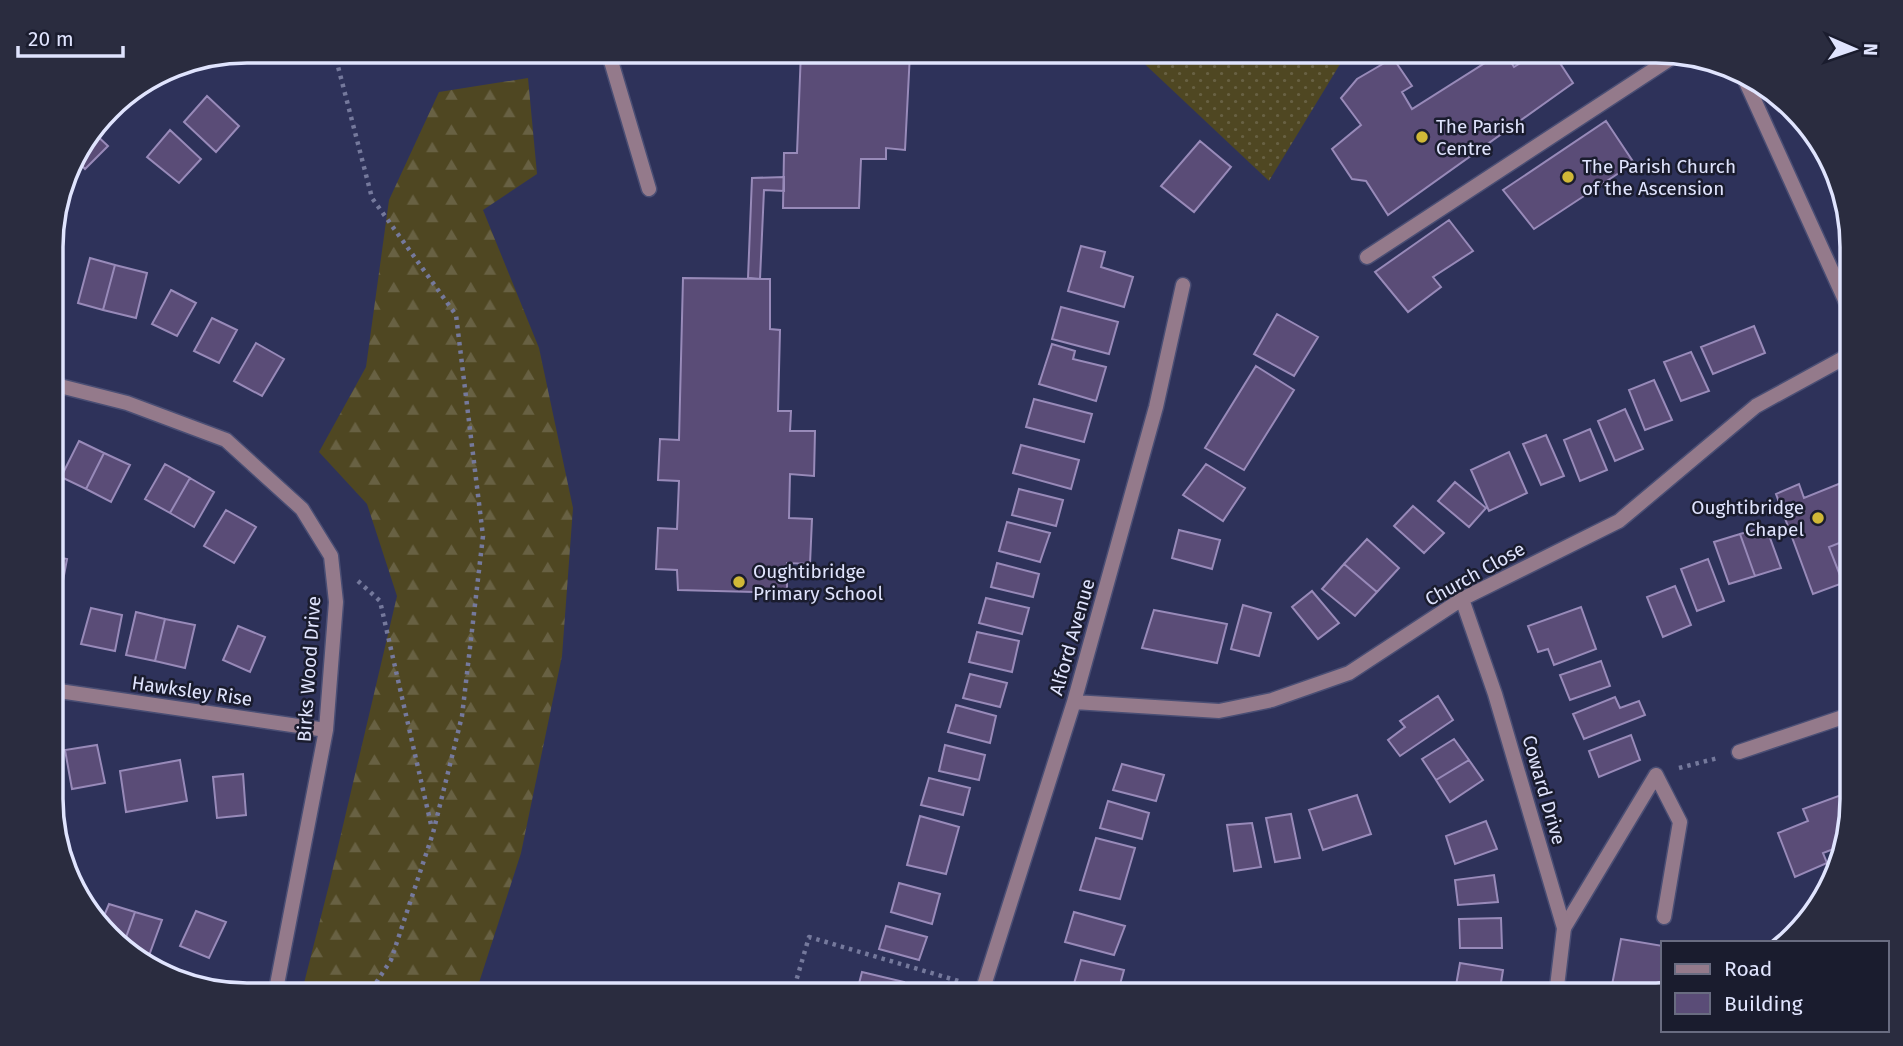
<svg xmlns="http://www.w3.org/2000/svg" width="1903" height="1046" font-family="'Fira Sans',sans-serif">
  <defs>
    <pattern id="grass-dots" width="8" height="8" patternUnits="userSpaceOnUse" patternTransform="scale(1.75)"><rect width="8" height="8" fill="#4f4722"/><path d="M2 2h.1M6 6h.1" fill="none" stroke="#686143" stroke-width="1.8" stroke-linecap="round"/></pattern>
    <pattern id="forest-firs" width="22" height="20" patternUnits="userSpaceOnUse" patternTransform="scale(1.75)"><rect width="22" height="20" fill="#4f4722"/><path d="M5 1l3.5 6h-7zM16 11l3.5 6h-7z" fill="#686143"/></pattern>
  </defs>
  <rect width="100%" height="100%" fill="#2e325a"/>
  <path fill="url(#grass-dots)" d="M1133 51H1348L1269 181 1133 53Z"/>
  <path fill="url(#forest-firs)" d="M528 78 537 174 483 210 539 348 573 508 562 656 521 853 475 995H301L329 885 397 596 367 504 319 452 366 367 389 200 439 92Z"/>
  <path fill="#5a4c77" stroke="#988ab9" stroke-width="2" d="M801 51 910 53 905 150 886 148V159H861L859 208H783L784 153H797Z
    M1504 51 1514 67 1540 51H1552L1573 83 1388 215 1366 181 1352 179 1332 149 1361 125 1341 98 1357 79 1393 58 1412 86 1402 92 1412 109Z
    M207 96 239 126 216 152 184 122Z
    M1606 121 1634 163 1534 229 1503 190Z
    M170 130 201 159 179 183 147 157Z
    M93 132 108 146 85 169 73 157Z
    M1200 141 1231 167 1194 212 1161 186Z
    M784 177V191L764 190 760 279 748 278 752 178Z
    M1449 220 1473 251 1433 277 1441 287 1408 312 1375 272Z
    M1081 246 1105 252 1101 267 1133 277 1124 307 1068 291Z
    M90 258 115 265 103 310 78 303Z
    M51 263 60 265 52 306H51Z
    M115 265 147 273 136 318 103 310Z
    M683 278 770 279V329L780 330 778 411H791L790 431H815L814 476 790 474 789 518 812 519 810 564 787 563V593L678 590 677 570 656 569 658 528 677 529 679 481 658 480 660 439 679 440Z
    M171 290 196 303 177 336 152 324Z
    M1061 307 1118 322 1109 354 1052 339Z
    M1277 314 1318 337 1294 376 1254 354Z
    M212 318 237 330 219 363 194 351Z
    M1754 326 1765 353 1713 374 1701 347Z
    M256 343 284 359 262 396 234 381Z
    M1052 344 1075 351 1073 359 1106 367 1096 401 1039 384Z
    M1691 352 1709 391 1681 401 1664 362Z
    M1256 366 1294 390 1244 470 1205 448Z
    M1654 380 1672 420 1645 430 1629 390Z
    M1034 399 1092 414 1084 442 1026 427Z
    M1625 409 1643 449 1615 461 1598 421Z
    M1590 429 1607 470 1580 481 1564 440Z
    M1546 435 1564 476 1541 485 1523 444Z
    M79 441 104 453 86 489 61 477Z
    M1021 445 1079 460 1071 489 1013 473Z
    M1509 452 1527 493 1489 511 1471 470Z
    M104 453 130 465 111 502 86 489Z
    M165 464 190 478 170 513 145 499Z
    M1206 464 1245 488 1223 521 1183 495Z
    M190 478 214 492 194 527 170 513Z
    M1851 479 1852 538 1829 547 1843 583 1813 594 1776 494 1799 484 1804 498Z
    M1455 482 1486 508 1469 527 1438 501Z
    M1019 489 1063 500 1056 526 1012 515Z
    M1413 506 1444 533 1424 553 1394 526Z
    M226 510 256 527 234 563 204 546Z
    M1007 522 1050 533 1040 562 999 551Z
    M1766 527 1781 568 1755 576 1740 534Z
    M1179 530 1220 540 1212 569 1172 558Z
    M1740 534 1755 576 1729 584 1714 542Z
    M1852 538V580L1843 583 1829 547Z
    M1367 539 1399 568 1377 592 1344 564Z
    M52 556 67 559 60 597 52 595Z
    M1708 559 1724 601 1697 611 1681 569Z
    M997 563 1039 574 1033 597 991 587Z
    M1344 564 1377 592 1355 616 1322 589Z
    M1675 586 1691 625 1663 637 1647 597Z
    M1312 591 1339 623 1318 639 1292 607Z
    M986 598 1029 608 1022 634 979 623Z
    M1243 605 1271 613 1259 656 1231 649Z
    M1581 607 1596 649 1554 665 1548 649 1538 652 1528 626Z
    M91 608 122 615 115 651 81 644Z
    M1154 610 1227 624 1217 663 1142 648Z
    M136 612 165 619 155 661 126 655Z
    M165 619 195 625 185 668 155 661Z
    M238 626 265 637 250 672 223 660Z
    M977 632 1019 641 1012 672 969 662Z
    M1601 661 1610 686 1570 700 1560 675Z
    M970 674 1007 683 1000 707 963 698Z
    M1438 696 1453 720 1400 756 1388 740 1405 727 1400 721Z
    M1615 697 1620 708 1639 701 1645 715 1584 739 1573 714Z
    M956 705 996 716 990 743 948 732Z
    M1631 735 1640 760 1599 777 1589 751Z
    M1454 739 1469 760 1436 780 1422 759Z
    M97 745 105 783 72 789 65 750Z
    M945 745 985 755 979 780 939 771Z
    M180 760 187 801 126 812 120 771Z
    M1469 760 1483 780 1450 802 1436 780Z
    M1122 764 1164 775 1156 801 1113 790Z
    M243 774 246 815 217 818 213 777Z
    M929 778 970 788 963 815 921 805Z
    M1852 791 1841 846 1823 853 1827 863 1795 877 1778 833 1808 821 1803 809Z
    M1357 795 1371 834 1323 850 1309 810Z
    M1108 801 1149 813 1142 839 1100 828Z
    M1291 814 1300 858 1275 862 1266 818Z
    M920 816 959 827 946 874 907 865Z
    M1486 821 1497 849 1455 864 1446 836Z
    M1252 823 1261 867 1234 871 1227 825Z
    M1096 838 1135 848 1120 899 1080 890Z
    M1494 875 1498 902 1458 905 1455 880Z
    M899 883 940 894 932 924 891 912Z
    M109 904 135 912 124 943 101 923Z
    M196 911 226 922 209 958 180 946Z
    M135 912 162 920 147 961 124 943Z
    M1074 912 1125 926 1114 955 1065 942Z
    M1501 918 1502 948H1460L1459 919Z
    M886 926 927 937 919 960 879 949Z
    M1621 939 1663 946V995H1610Z
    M1081 960 1124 970 1117 995 1073 987Z
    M1460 963 1503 970 1499 995H1477L1455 991Z
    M862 972 904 982 901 995H856Z"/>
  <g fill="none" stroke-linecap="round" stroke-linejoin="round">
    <g stroke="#4a4e74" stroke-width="17">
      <path id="service" d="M608 51 649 189
        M1367 257 1676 55
        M1739 752 1852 714
        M1656 775 1680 822 1664 917
        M1564 928 1656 775"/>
    </g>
    <g stroke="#4a4e74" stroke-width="17">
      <path id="minor" d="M52 384 127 403 226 440 302 509 331 556 336 602 326 730 275 995
        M1462 599 1495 694 1564 928 1556 995
        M52 690 326 730
        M1074 702 1219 711 1272 700 1349 673 1462 599 1619 521 1756 406 1851 354
        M981 995 1074 702 1156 407 1183 285"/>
    </g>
    <g stroke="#4a4e74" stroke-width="17">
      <path id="tertiary" d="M1741 71 1851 313"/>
    </g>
    <path stroke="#75799c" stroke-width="4.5" stroke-dasharray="3.5 5" stroke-linecap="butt" d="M334 51 372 198 456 315 483 536 462 716 433 833 391 960 368 995
      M358 581 380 601 432 829
      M1679 768 1718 758
      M792 995 809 937 962 982"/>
    <use href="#service" stroke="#947a8b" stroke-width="14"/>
    <use href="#minor" stroke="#947a8b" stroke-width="14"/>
    <use href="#tertiary" stroke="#947a8b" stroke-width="14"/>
  </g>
  <g fill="#d0b837" stroke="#1a1c2e" stroke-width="2.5">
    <circle cx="1422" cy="137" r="7"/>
    <circle cx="1568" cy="177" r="7"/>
    <circle cx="1818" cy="518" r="7"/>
    <circle cx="739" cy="582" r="7"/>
  </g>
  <g text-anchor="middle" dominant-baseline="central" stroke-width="5" stroke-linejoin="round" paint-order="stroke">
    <g font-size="19" fill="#e0e4fe" stroke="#1a1c2e" text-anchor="start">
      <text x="1436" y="126">The Parish<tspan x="1436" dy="22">Centre</tspan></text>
      <text x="1582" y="166">The Parish Church<tspan x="1582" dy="22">of the Ascension</tspan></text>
      <text x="1804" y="507" text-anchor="end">Oughtibridge<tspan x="1804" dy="22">Chapel</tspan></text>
      <text x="753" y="571">Oughtibridge<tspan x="753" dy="22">Primary School</tspan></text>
    </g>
    <g font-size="19" fill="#e0e4fe" stroke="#1a1c2e">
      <text transform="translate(1475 574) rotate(-29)">Church Close</text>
      <text transform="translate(1072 637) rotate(-74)">Alford Avenue</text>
      <text transform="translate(309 669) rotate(-86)">Birks Wood Drive</text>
      <text transform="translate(192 691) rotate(8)">Hawksley Rise</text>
      <text transform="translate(1544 790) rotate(74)">Coward Drive</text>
    </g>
  </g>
  <path d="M0 0H1903V1046H0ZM247 63H1656A184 184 0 0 1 1840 247V799A184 184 0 0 1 1656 983H247A184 184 0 0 1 63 799V247A184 184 0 0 1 247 63Z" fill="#2a2c3f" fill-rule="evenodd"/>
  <path fill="none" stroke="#e0e4fe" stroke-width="3.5" d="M247 63H1656A184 184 0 0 1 1840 247V799A184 184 0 0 1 1656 983H247A184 184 0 0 1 63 799V247A184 184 0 0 1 247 63Z"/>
  <rect x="1661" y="941" width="228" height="91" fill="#1a1c2e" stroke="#696c81" stroke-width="2"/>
  <rect x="1675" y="964" width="35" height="10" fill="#947a8b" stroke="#696c81" stroke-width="2"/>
  <text x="1724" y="976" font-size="21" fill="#e0e4fe">Road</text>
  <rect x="1675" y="993" width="35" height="21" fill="#5a4c77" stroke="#696c81" stroke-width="2"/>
  <text x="1724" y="1011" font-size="21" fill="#e0e4fe">Building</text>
  <g transform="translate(1854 49) rotate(92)" stroke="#1a1c2e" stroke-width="5" paint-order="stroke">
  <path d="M0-5L12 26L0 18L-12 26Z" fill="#e0e4fe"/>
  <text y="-10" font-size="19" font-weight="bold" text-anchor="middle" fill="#e0e4fe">N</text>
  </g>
  <path d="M18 46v10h105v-10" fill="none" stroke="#e0e4fe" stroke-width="3.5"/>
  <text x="28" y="46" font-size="21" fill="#e0e4fe" stroke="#1a1c2e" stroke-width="5" paint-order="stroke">20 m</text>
</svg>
